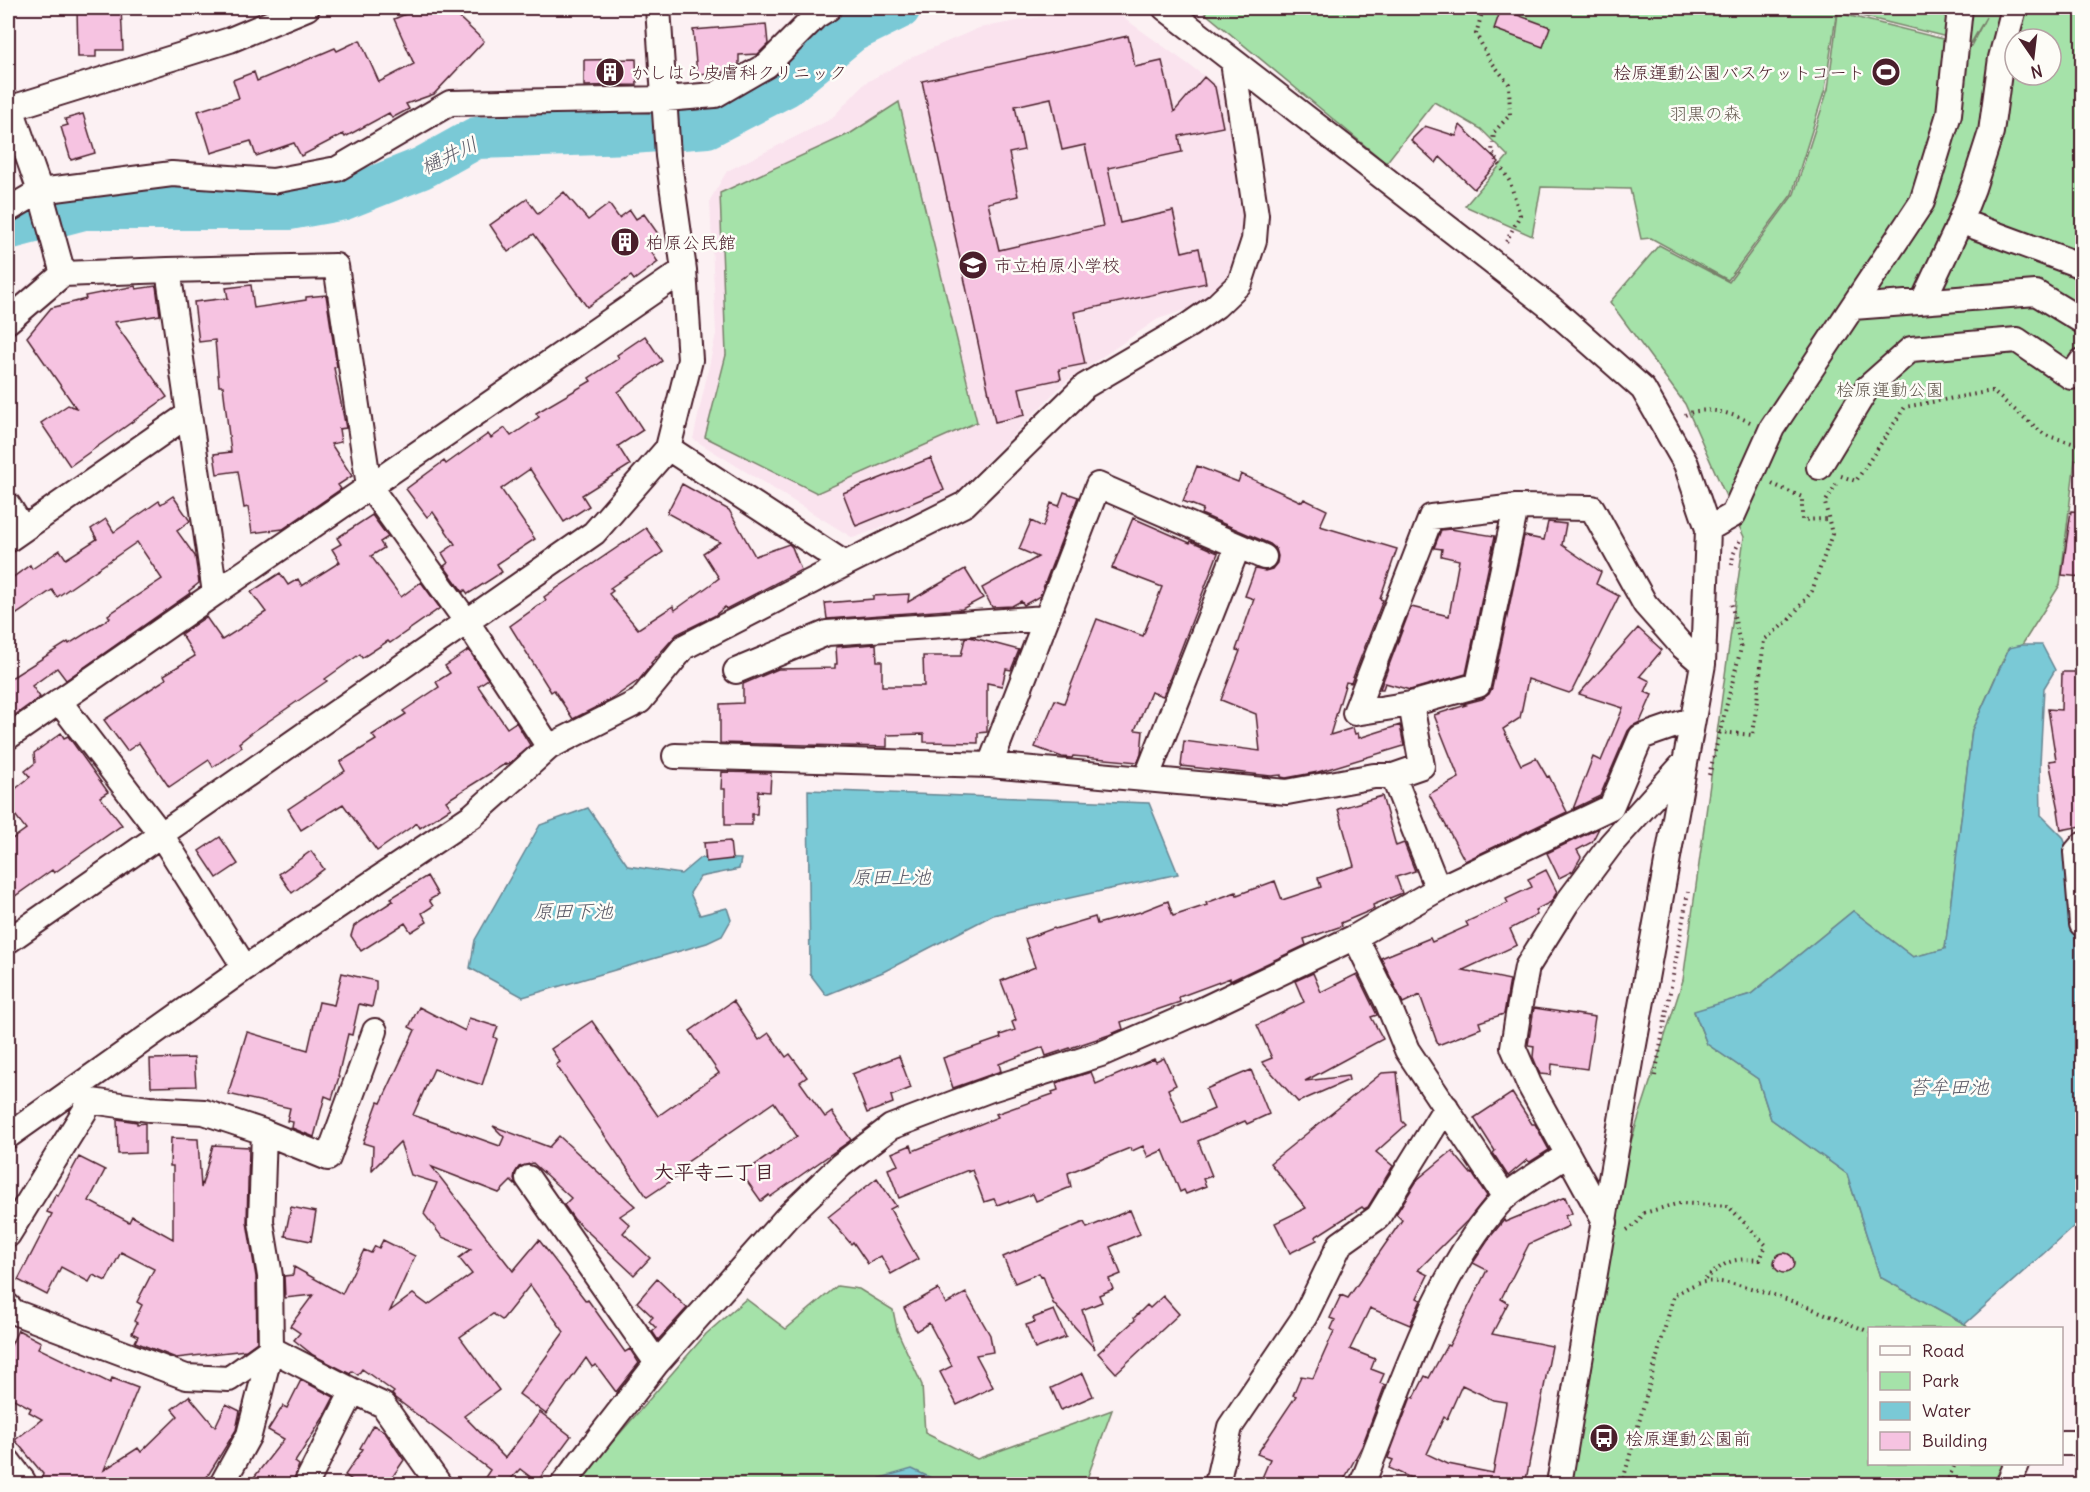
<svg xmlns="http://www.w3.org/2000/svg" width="2090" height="1492" font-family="Delius,'Klee One',sans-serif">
  <rect width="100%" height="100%" fill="#fcf1f3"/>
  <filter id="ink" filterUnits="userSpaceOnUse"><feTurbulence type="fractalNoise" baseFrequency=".0167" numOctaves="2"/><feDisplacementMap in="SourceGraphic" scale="12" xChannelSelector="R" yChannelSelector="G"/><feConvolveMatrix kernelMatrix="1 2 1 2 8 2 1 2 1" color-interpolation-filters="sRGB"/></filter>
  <g filter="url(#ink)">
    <path fill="#fae3ee" d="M1088 8H1110L1224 90 1245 215 1240 253 1227 276 1209 302 1158 319 1065 382 945 504 853 538 693 439 716 334 710 200 727 171 831 119 865 83 916 55 979 28Z"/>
    <path fill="#a5e2a9" stroke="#78806a" stroke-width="1.5" fill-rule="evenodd" d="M1199 8H2082V461L2075 460 2060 585 2022 645 2008 649 1972 730 1945 949 1913 957 1853 911 1751 994 1694 1012 1707 1044 1758 1079 1771 1119 1847 1174 1880 1277 1965 1324 1968 1328H1870V1464H2017L2008 1484H1545L1605 1222 1683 980 1744 537 1685 404 1610 302 1659 245 1729 282 1794 194 1828 89 1838 13 1971 46 1986 17 1971 43 1837 10 1825 89 1792 194 1728 280 1651 238 1641 239 1630 189 1541 187 1532 236 1465 206 1508 156 1481 129 1434 102 1386 163ZM2015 39H2051V75H2015Z
      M899 102 977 422 817 493 705 437 726 355 720 193 851 133Z
      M837 1286 859 1289 893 1310 897 1330 922 1385 925 1433 977 1459 1112 1410 1085 1484H576L706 1334 746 1299 786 1329Z"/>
    <path fill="#7ac9d6" stroke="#678592" stroke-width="1.5" d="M2022 645H2042L2055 670 2044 688 2040 764 2041 815 2063 837 2069 853 2082 1024V1219L1965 1324 1880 1277 1847 1174 1771 1119 1758 1079 1707 1044 1694 1011 1751 994 1853 911 1913 957 1945 949 1972 730 2009 648Z
      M808 790 1149 803 1178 874 993 915 883 972 826 995 810 974Z
      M588 808 628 866 681 874 700 858 741 859 739 869 700 877 690 893 700 915 727 908 731 920 722 936 707 943 523 997 470 968 475 940 540 825Z
      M912 1469 944 1484H878L880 1478Z"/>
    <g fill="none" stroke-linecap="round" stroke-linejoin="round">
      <path stroke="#7ac9d6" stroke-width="42" d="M8 229 84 209H289L344 199 422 168 476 138 632 133 707 127 786 86 851 32 900 8"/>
    </g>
    <path fill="#f6c3e1" stroke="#4a1f2b" stroke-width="1.5" fill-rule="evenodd" d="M77 8H121L123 50H96V57H78Z
      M420 8H449L484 41 434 94 406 104 409 109 392 118 389 113 345 137 343 134 301 156 294 143 256 156 251 141 211 153 198 111 239 98 233 80 254 72 257 81 335 48 337 51 360 40 379 82 414 64 394 19Z
      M1501 9 1550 27 1543 47 1494 29Z
      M766 24 768 44 758 54 739 55V64L727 72 697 74 693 30Z
      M1128 36 1135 67 1162 61 1174 112 1204 77 1215 87 1223 127 1179 136 1182 152 1108 168 1120 223 1173 211 1182 252 1199 248 1206 283 1074 312 1085 364 1059 369 1061 379 1019 388 1025 415 995 422 922 81ZM1051 98 1062 150 1085 145 1103 226 999 250 988 203 1018 196 1009 153 1024 150 1015 106Z
      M636 59 637 85 584 86V60Z
      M83 114 95 153 71 160 61 127 68 125 65 119Z
      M1460 125 1499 162 1474 189 1440 157 1436 163 1411 140 1425 126 1456 136Z
      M564 192 588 220 609 204 619 218 630 210 636 219 644 214 661 238 648 247 658 262 634 280 631 276 587 307 534 234 508 252 490 225 527 199 538 214Z
      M251 285 254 308 306 300V297L326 295 337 367 334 368 346 428 339 429 341 442 331 444 352 476 338 485 341 489 283 529 252 533 248 507 244 508 238 471 217 474 214 454 231 452 223 386H219L215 340 199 342 194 302 228 298 226 288Z
      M135 286 136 289 156 286 160 315 114 322 167 397 70 466 41 423 68 405 76 408 27 337 51 308 86 299 85 296Z
      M645 336 662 361 618 392 643 430 618 446 630 465 582 495 589 506 564 522 530 469 501 489 535 539 497 564 502 572 468 594 465 590 463 592 444 566 448 563 442 553 455 544 433 512 427 517 406 489 444 461 446 464 488 434 491 438 505 428 511 436 539 417 536 413 591 381 589 378 619 358 617 355Z
      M931 458 944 490 856 526 843 493Z
      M1197 466 1238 482 1241 474 1302 502 1304 499 1327 510 1320 526 1397 549 1380 599 1383 600 1351 683 1346 682 1330 735 1353 728 1355 734 1358 733 1359 738 1400 725 1404 746 1318 772 1286 778 1281 777V775L1271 776 1181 766 1184 741 1260 751 1256 714 1221 700 1240 651 1236 650 1254 599 1245 596 1255 569 1265 571 1272 569 1277 563 1278 556 1276 549 1270 544 1201 514 1203 509 1183 501Z
      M682 484 729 510 755 556 789 544 792 547 801 570 726 609 725 607 714 616 677 634 651 663 652 664 639 680 612 699 573 719 554 690 551 692 510 626 546 600 544 597 646 528 663 552 610 588 613 591 609 594 638 629 673 606 675 610 710 585 719 578 703 553 720 542 667 513Z
      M1064 492 1078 497 1040 596 1024 605 1021 601 1012 606 992 607 982 588 1038 557 1019 549 1031 521 1043 527 1051 503 1059 506Z
      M173 496 190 521 177 531 195 556 199 583 189 591 190 593 66 680 57 668 32 686 40 697 8 720V680L68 642 69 644 110 618 108 615 162 579 137 542 57 597 52 590 8 620V581L30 565 32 569 60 550 66 559 97 539 91 529 106 519 114 532 159 501 161 504Z
      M2071 511 2082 512V577L2062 575Z
      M372 515 388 537 380 542 384 548 371 556 401 597 421 582 440 608 390 643 388 641 362 658 360 654 325 679 327 681 254 731 239 743 242 747 213 767 209 760 169 787 139 743 127 751 104 720 166 679 164 675 195 656 181 634 206 617 222 640 266 612 251 592 280 573 288 585 298 579 302 586 340 562 332 549 341 544 337 538Z
      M1133 518 1190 543 1191 541 1218 553 1163 696 1151 692 1135 730 1143 731 1141 754 1138 762 1073 756 1072 758 1062 757 1035 747 1055 700 1064 703 1097 619 1143 636 1162 587 1112 568Z
      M1548 522 1566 524 1562 545 1601 572 1596 584 1619 596 1572 691 1569 693 1528 679 1520 718 1503 729 1521 765 1536 758 1547 777 1549 776 1567 812 1465 861 1429 794 1459 778 1434 715 1466 705 1463 704 1482 699 1489 694 1492 688 1524 536 1544 540Z
      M1450 529 1495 536 1466 674 1410 690 1385 683 1383 689H1380L1411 607 1449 616 1459 560 1441 556 1442 549 1434 548 1441 530Z
      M965 569 983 598 962 609 827 619 825 603 873 599V596L909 594 908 602Z
      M1638 628 1662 650 1640 676 1650 681 1645 692 1652 695 1640 722 1632 726 1628 731 1600 796 1573 809 1593 757 1601 761 1623 708 1579 694Z
      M970 637 1019 650 1011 670 1006 669 1002 686 987 683V732L978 733V743L924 742V734L887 735V747L720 743V704L743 703V684L778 669 835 668V664H837L836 647 876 644 877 661H882V686H924L923 656H961L965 638Z
      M469 650 488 679 478 686 507 728 516 722 530 745 511 762 506 765 505 764 446 801 451 808 420 828 417 823 377 851 343 804 301 830 288 809 345 771 340 762 376 740 372 735 406 714 403 711 439 687 436 682 450 673 445 666Z
      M2062 672H2082V826L2061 830 2058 810H2059L2049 761 2056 760 2048 709 2061 710Z
      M61 733 64 738 68 736 108 792 100 797 122 825 54 873 52 870 8 901V842L26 829 8 806V795L30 777 25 771 35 763 34 753Z
      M722 772 771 773 770 792 758 791 757 814H752V825H725V789H721Z
      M1382 796 1396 846 1404 843 1415 871 1396 877 1402 893 1373 905 1374 909 1341 923 1342 926 1304 939 1306 945 1230 981V978L1179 997 1180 1002 1121 1022 1123 1029 1109 1035 1046 1056 1043 1047 999 1064 1001 1071 953 1088 943 1058 1001 1038 1000 1035 1015 1030 1012 1022 1016 1020 1001 981 1035 967 1025 939 1054 928 1055 929 1095 917 1097 924 1140 912 1168 901 1173 916 1207 905 1206 903 1236 892 1237 895 1275 881 1282 900 1321 887 1318 878 1354 866 1338 809Z
      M1599 828 1592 842 1577 850 1581 857 1573 871 1559 878 1547 853Z
      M220 837 238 864 217 878 199 851Z
      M730 841 732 859 706 862 704 843Z
      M311 851 324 869 292 893 279 874Z
      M1546 870 1557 892 1551 902 1535 910 1537 915 1510 929 1517 945 1463 970 1510 980 1504 1014 1479 1022 1481 1028 1438 1045 1420 995 1403 1003 1381 958 1430 938 1432 942 1468 926 1466 922 1508 903 1506 899 1532 887 1528 879Z
      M427 876 438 895 429 900 433 906 422 913 427 922 411 932 405 923 361 951 351 936 354 926 393 901 391 898Z
      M342 973 376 981V989L372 1007 359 1004 352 1035 348 1034 338 1076 339 1077 332 1099 325 1096 314 1137 292 1128 293 1122 287 1121 290 1108 228 1094 247 1032 308 1050 319 1002 334 1005Z
      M1313 973 1321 992 1357 974 1377 1015 1371 1017 1383 1039 1305 1081 1348 1076 1349 1080 1298 1102 1262 1062 1272 1058 1257 1025 1304 1002 1295 981Z
      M733 1001 759 1040 769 1033 786 1057 790 1054 807 1077 800 1082 825 1117 832 1112 851 1140 770 1197 769 1195 761 1201 742 1174 797 1136 774 1102 683 1165 687 1170 647 1197 556 1065 560 1062 551 1049 592 1021 658 1116 719 1073 690 1031Z
      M419 1007 465 1031 469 1018 498 1027 494 1037 497 1039 482 1085 434 1069 413 1115 500 1146 504 1137 493 1126 549 1147 559 1136 635 1206 620 1216 630 1225 623 1233 650 1258 634 1275 574 1219 564 1205 571 1198 533 1163 519 1167 515 1173 514 1179 516 1186 511 1181 499 1193 432 1167 513 1271 539 1240 586 1301 588 1300 625 1352 630 1349 639 1363 616 1392 596 1365 592 1367 586 1358 546 1414 519 1394 564 1332 530 1285 502 1320 493 1314 460 1337 499 1390 464 1416 505 1458 540 1412 571 1436 537 1482 520 1469 505 1485H480L490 1470 395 1398 392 1394 394 1392 362 1369 358 1375 352 1371 350 1374 313 1355 294 1340 300 1333 290 1326 313 1295 285 1298 284 1276 293 1275 294 1267 342 1294 364 1250 371 1253 375 1246 379 1248 383 1240 415 1256 390 1311 413 1294 428 1305 472 1274 459 1258 471 1249 442 1237 424 1214 437 1183 411 1175 400 1142 372 1170 373 1146 363 1143 378 1102 381 1103 415 1030 409 1027Z
      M1534 1008 1595 1017 1587 1069 1552 1064 1551 1075 1540 1074 1533 1057 1534 1046 1528 1045Z
      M899 1056 911 1088 891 1096 893 1103 867 1113 852 1074Z
      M194 1058 196 1086 151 1087 150 1059Z
      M1164 1058 1176 1085 1168 1089 1182 1123 1214 1109 1206 1089 1251 1070 1269 1114 1247 1124 1245 1121 1198 1141 1212 1176 1203 1179 1206 1186 1186 1194 1184 1190 1180 1192 1163 1150 1148 1157 1143 1146 1132 1151 1130 1148 1068 1173 1071 1187 1036 1201 1033 1194 1009 1203 1008 1201 997 1205 994 1199 984 1202 972 1170 968 1172V1170L899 1198 888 1169 898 1165 892 1153 911 1145 913 1151 998 1117 996 1114 1053 1094 1052 1092 1058 1090 1056 1083 1091 1072 1096 1084 1154 1059 1156 1062Z
      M1397 1072 1402 1121 1406 1125 1376 1152 1393 1166 1368 1207 1364 1209 1362 1207 1315 1237 1317 1240 1290 1253 1275 1223 1306 1208 1270 1163 1382 1073Z
      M1512 1093 1532 1124H1535L1549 1150 1530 1162 1527 1160 1508 1176 1493 1153 1495 1151 1474 1118Z
      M117 1119 137 1122V1124L145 1123V1153L118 1154Z
      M171 1138 198 1139 201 1188 213 1145 249 1147 247 1222 256 1277 257 1342 246 1350 176 1358 135 1342 138 1336 132 1333 137 1323 134 1321 142 1305 137 1302 154 1269 121 1252 106 1281 93 1275 89 1282 61 1267 47 1295 18 1280 52 1214 47 1212 56 1194 58 1196 79 1157 105 1170 89 1201 129 1222 132 1216 173 1239V1166H170Z
      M1452 1151 1471 1174 1472 1173 1487 1196 1467 1221 1418 1270 1428 1275 1417 1298 1421 1300 1410 1325 1370 1308 1350 1349 1375 1359 1371 1369 1384 1374 1380 1383 1385 1385 1362 1446 1341 1485H1259L1270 1459 1257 1454 1296 1396 1293 1395 1301 1376 1313 1378 1334 1331 1331 1329 1335 1320 1330 1318 1341 1295 1348 1298 1402 1220 1396 1214 1418 1179Z
      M877 1178 896 1206 890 1209 918 1259 891 1274 881 1256 868 1264 853 1242 851 1244 828 1217Z
      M1565 1197 1572 1213 1565 1216 1569 1226 1529 1244 1501 1299 1508 1303 1492 1334 1552 1346 1525 1485H1426L1389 1468 1393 1460 1388 1458 1411 1397 1414 1398 1425 1376 1429 1378 1447 1345 1449 1346 1487 1270 1473 1263 1491 1236 1504 1220 1505 1222ZM1462 1385 1493 1400 1506 1402 1493 1473 1448 1464 1427 1454 1444 1417 1447 1419Z
      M291 1207 316 1212 311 1241 285 1236Z
      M1130 1210 1140 1234 1110 1247 1121 1274 1109 1279 1113 1289 1099 1295 1102 1302 1082 1310 1095 1349 1053 1303 1043 1276 1041 1277 1039 1273 1015 1283 1003 1257 1084 1222 1087 1228Z
      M1774 1263a10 10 0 1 1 20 0a10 10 0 1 1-20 0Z
      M657 1279 687 1308 658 1340 652 1331 656 1328 649 1321 653 1317 637 1302Z
      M938 1289 946 1304 966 1293 990 1335 993 1352 976 1355 993 1387 957 1405 940 1372 952 1366 929 1323 916 1331 904 1308Z
      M1163 1296 1179 1314 1116 1373 1098 1353 1135 1320 1134 1318 1147 1305 1150 1308Z
      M1054 1310 1066 1337 1035 1349 1026 1325 1035 1322 1033 1318Z
      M18 1330 41 1342 38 1348 110 1383 112 1378 138 1388 104 1470 138 1448 141 1452 178 1416 172 1409 189 1396 215 1427 226 1404 240 1411 236 1430 202 1485H40L43 1474 15 1440 42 1419 29 1412 31 1408 8 1396V1352Z
      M1083 1373 1093 1396 1061 1410 1051 1388Z
      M301 1380 334 1397 323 1418 295 1462 299 1465 292 1485H248L284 1439 268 1430 283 1406 287 1408Z
      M373 1425 384 1431 404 1460 387 1485H359L345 1475 363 1449 360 1448Z"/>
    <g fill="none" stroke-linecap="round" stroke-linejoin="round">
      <g stroke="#4a1f2b" stroke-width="28">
        <path id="minor" d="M1165 8 1550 307 1643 389 1686 464 1708 529 1703 664 1633 1050 1559 1484
          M8 106 11 108 40 191 172 174 273 181 337 169 450 103 665 99 715 95 767 65 816 16 829 8
          M8 109 230 40 307 8
          M8 210 40 191 63 274
          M1973 226 2082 266
          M168 270 336 266 369 486 467 622 549 747
          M1923 301 1956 231 1973 188 1991 132 2001 58 2014 8
          M1853 307 2036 293 2082 321
          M8 321 63 274 168 270 189 414 8 540
          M668 448 845 564 965 504 1085 386 1189 325 1216 306 1240 283 1254 240 1256 215 1233 62
          M1819 467 1867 388 1911 349 2017 340 2071 377 2082 361
          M8 505 23 529
          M1708 529 1733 515 1772 428 1922 202 1949 114 1960 8
          M215 593 684 270
          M736 671 827 633 1046 618
          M59 701 160 833 245 968
          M1411 704 1355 713 1431 517 1516 507
          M8 737 215 593 189 414
          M675 756 990 765 1287 792 1374 776H1393L1438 889
          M990 765 1098 485 1264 557
          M1393 776 1422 766 1411 704 1478 685 1516 507 1592 508 1645 604 1682 646 1703 664
          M1146 779 1238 546
          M2082 845 2076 852 2082 924
          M1355 937 1388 1004 1407 1050 1505 1197
          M8 941 594 533 668 448 690 360 684 270 668 156 658 8
          M8 1136 245 968 472 816 549 747 640 701 684 647 845 564
          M528 1178 657 1363
          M1605 1222 1529 1084 1513 1047 1518 1015 1527 967 1567 903 1611 844 1684 763
          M8 1235 91 1101 149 1109 204 1112 264 1132
          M8 1306 14 1312 186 1377 229 1379 271 1349
          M353 1391 383 1405 439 1484
          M2062 1443H2082
          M8 1461 23 1481 19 1484
          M222 1484 249 1435 271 1349
          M306 1484 353 1391 271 1349 270 1276 261 1222 264 1132 328 1158 375 1031
          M563 1484 657 1363 787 1217 841 1165 891 1127 991 1089 1101 1054 1204 1009 1355 937 1438 889 1611 807 1641 737 1693 719
          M1217 1484 1230 1427 1305 1316 1340 1244 1378 1217 1446 1107
          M1362 1484C1399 1395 1436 1270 1503 1199 1517 1185 1550 1167 1567 1155
          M2008 1484 2017 1464"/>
      </g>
      <path stroke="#4a1f2b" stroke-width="4" stroke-dasharray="1.5 4.5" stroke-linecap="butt" d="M1490 8 1482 13 1476 34 1490 60 1509 84 1510 115 1494 132 1492 152 1510 182 1520 215 1505 244
        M1685 415C1705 405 1731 413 1750 422
        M1841 476 1856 481 1905 407 1992 391 2045 435 2082 446
        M1772 484 1802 497V520L1828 519
        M1732 565 1733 555 1741 538
        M1719 732 1753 735 1764 640 1788 621 1812 591 1832 534 1825 503 1836 484
        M1709 775 1741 648 1731 602
        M1655 1076 1688 892
        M1627 1230 1636 1224 1644 1213 1680 1203 1728 1206 1766 1245 1760 1260C1728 1257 1725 1263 1702 1282
        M1674 1481 1689 1484
        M1622 1484 1674 1295C1682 1291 1691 1285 1700 1283 1734 1273 1834 1318 1870 1332
        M1946 1484 1955 1464"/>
      <use href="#minor" stroke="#fdfcf7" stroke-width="24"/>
    </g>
  </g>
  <defs>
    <g id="building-disc" transform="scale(1.5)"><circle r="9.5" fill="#4a1f2b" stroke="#fdfcf7"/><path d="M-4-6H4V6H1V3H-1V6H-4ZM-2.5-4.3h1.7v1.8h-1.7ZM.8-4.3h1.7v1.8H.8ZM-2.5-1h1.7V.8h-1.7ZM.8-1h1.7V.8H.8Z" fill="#fff"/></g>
    <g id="stadium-disc" transform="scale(1.5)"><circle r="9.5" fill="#4a1f2b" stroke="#fdfcf7"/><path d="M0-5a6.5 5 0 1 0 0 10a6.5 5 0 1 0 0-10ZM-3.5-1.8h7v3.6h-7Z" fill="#fff"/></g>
    <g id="school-disc" transform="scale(1.5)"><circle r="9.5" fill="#4a1f2b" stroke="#fdfcf7"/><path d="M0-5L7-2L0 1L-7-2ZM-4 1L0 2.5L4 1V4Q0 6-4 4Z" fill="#fff"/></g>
    <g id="bus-disc" transform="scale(1.5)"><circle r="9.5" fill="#4a1f2b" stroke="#fdfcf7"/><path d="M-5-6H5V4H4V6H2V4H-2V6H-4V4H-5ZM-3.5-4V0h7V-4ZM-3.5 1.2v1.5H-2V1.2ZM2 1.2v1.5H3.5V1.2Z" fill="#fff"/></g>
  </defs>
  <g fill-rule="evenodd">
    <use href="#building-disc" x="610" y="72"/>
    <use href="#stadium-disc" x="1886" y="72"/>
    <use href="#building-disc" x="625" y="242"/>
    <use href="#school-disc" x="973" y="265"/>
    <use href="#bus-disc" x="1604" y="1438"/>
  </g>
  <g text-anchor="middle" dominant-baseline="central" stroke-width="5" stroke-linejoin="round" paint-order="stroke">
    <g font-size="18" fill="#4a1f2b" stroke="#fdfcf7" text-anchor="start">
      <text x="631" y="72">かしはら皮膚科クリニック</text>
      <text x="1865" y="72" text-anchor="end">桧原運動公園バスケットコート</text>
      <text x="646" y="242">柏原公民館</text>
      <text x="994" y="265">市立柏原小学校</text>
      <text x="1625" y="1438">桧原運動公園前</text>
    </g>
    <g font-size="18" fill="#655a51" stroke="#fdfcf7">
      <text x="1705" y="113">羽黒の森</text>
      <text x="1890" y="389">桧原運動公園</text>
    </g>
    <g font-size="20" font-style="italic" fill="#5b5a67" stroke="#fdfcf7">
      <text transform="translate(449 155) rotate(-25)">樋井川</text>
      <text x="891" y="876">原田上池</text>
      <text x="573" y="910">原田下池</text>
      <text x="1949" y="1086">苔牟田池</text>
    </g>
    <g font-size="20" font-weight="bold" fill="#4a1f2b" stroke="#fdfcf7">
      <text x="714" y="1171">大平寺二丁目</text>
    </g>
  </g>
  <rect width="2090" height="1492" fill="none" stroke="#fdfcf7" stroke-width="30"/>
  <rect x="15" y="15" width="2060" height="1462" fill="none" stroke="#4a1f2b" stroke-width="2" filter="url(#ink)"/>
  <rect x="1868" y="1327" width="195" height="138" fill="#fdfcf7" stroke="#b5a4a5" stroke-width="1.5"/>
  <rect x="1880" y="1346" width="30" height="9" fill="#fdfcf7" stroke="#b5a4a5" stroke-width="1.5"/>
  <text x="1922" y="1357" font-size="18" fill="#4a1f2b">Road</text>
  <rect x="1880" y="1372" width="30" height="18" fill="#a5e2a9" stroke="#b5a4a5" stroke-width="1.5"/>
  <text x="1922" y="1387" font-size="18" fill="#4a1f2b">Park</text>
  <rect x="1880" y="1402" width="30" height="18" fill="#7ac9d6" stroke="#b5a4a5" stroke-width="1.5"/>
  <text x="1922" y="1417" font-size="18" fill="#4a1f2b">Water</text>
  <rect x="1880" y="1432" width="30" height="18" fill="#f6c3e1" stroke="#b5a4a5" stroke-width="1.5"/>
  <text x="1922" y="1447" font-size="18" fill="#4a1f2b">Building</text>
  <g transform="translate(2033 57) rotate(166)"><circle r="28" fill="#fdfcf7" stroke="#b5a4a5" stroke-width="1.5"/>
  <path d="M0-4.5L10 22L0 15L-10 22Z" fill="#4a1f2b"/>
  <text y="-9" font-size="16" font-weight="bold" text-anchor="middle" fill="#4a1f2b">N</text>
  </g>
</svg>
